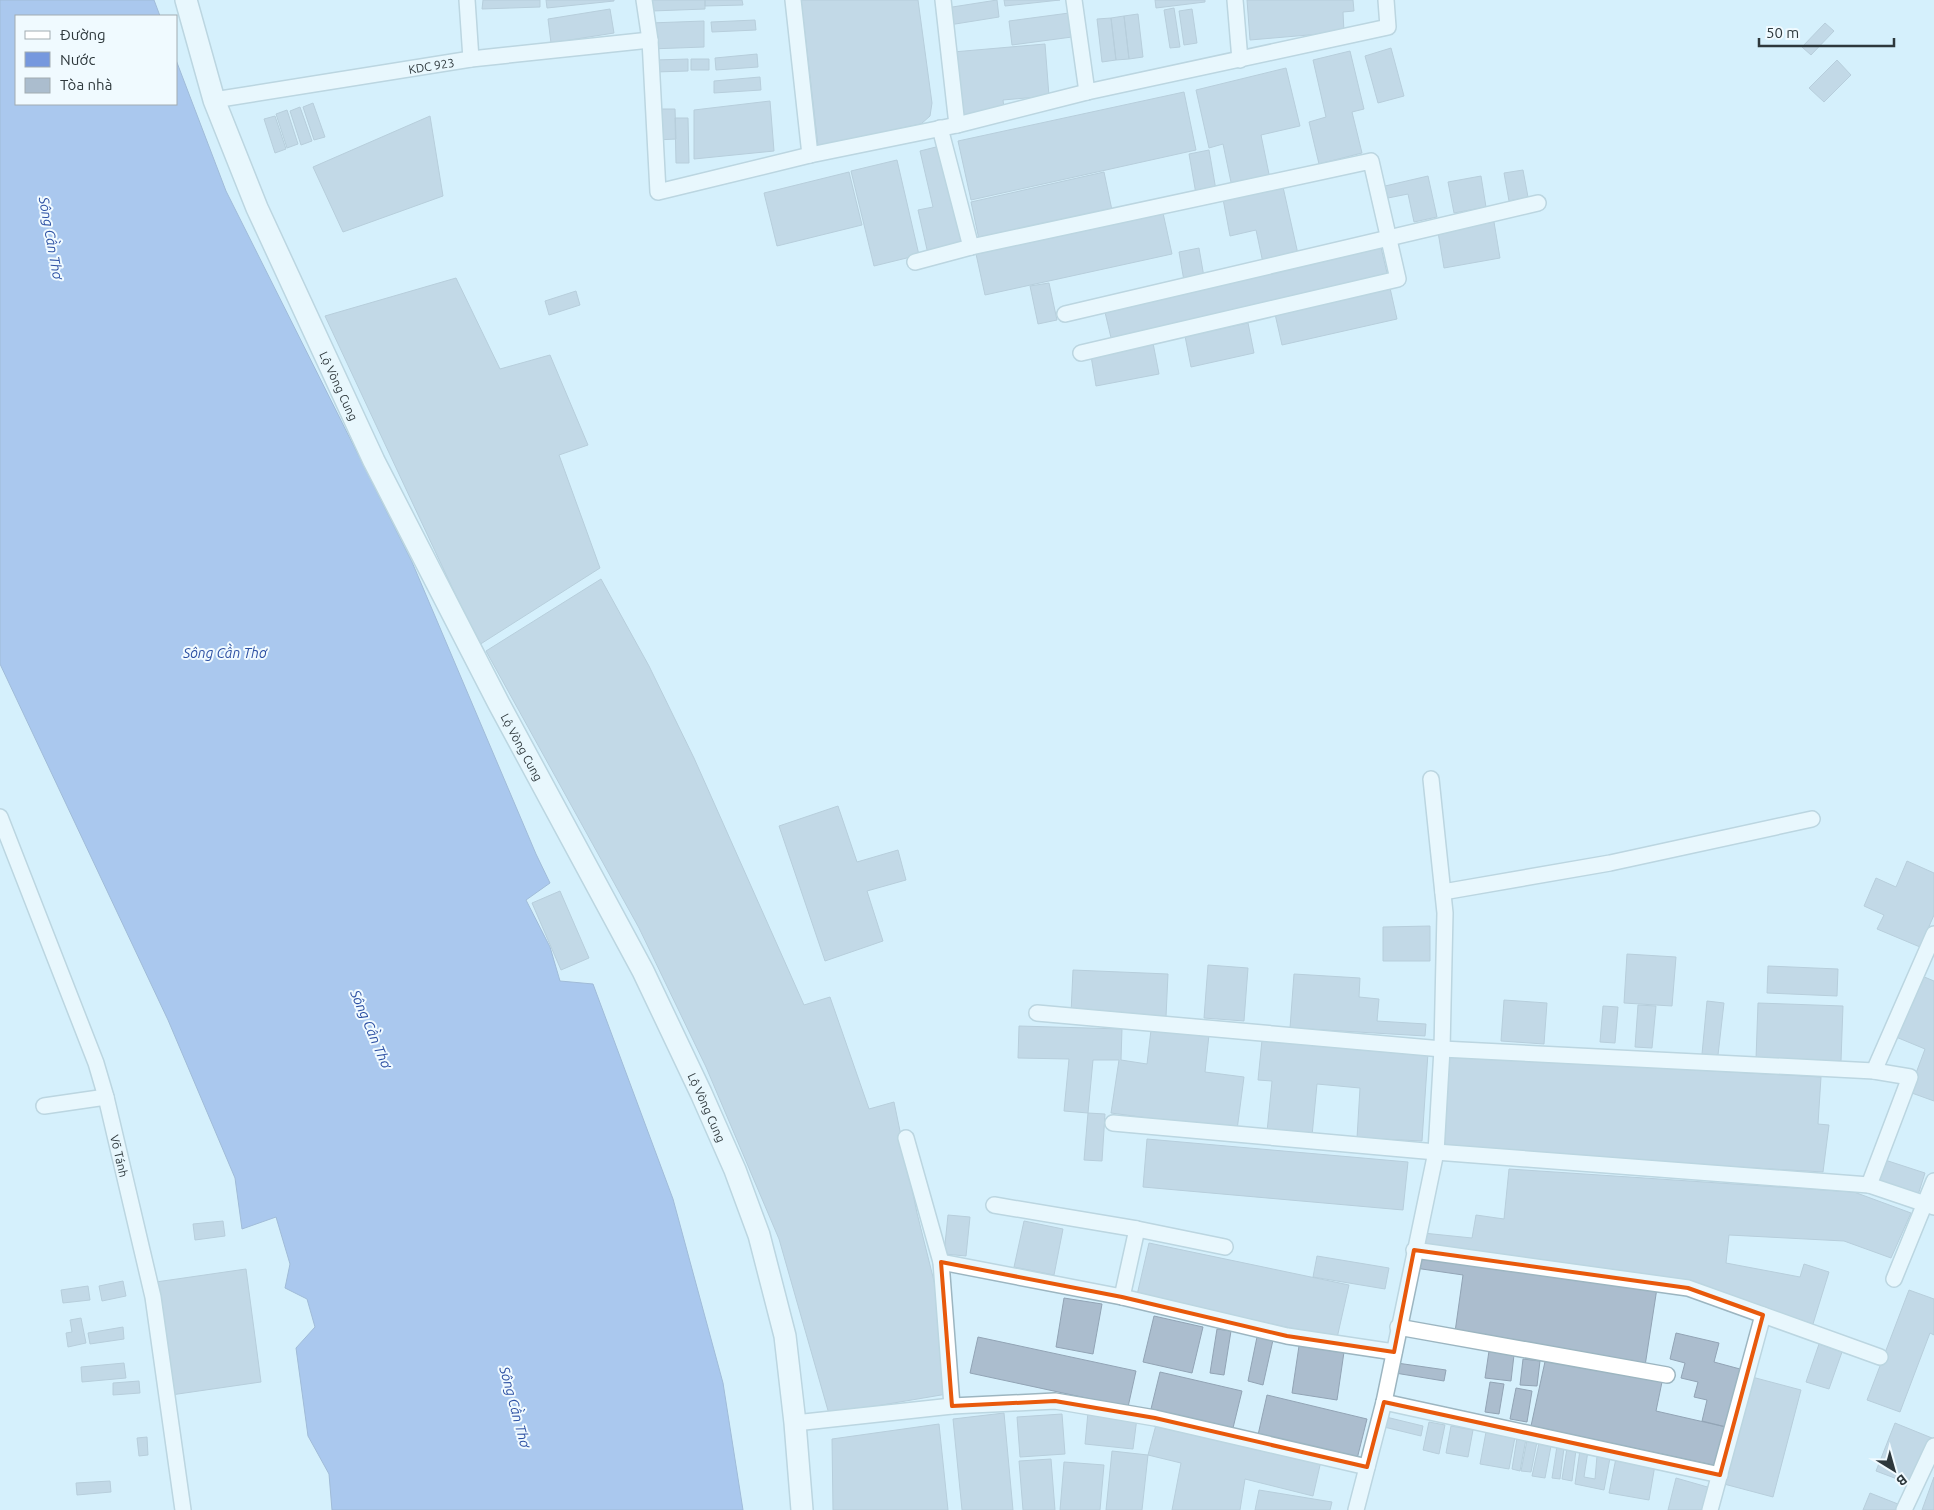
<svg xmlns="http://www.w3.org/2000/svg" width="1934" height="1510" font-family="Ubuntu,sans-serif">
  <rect width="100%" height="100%" fill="#d6f0fc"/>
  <path fill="#7698de" stroke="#607bad" d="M0 0H154L160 16H16V104H176V60L226 191 412 562 536 854 550 883 526 900 550 947 560 981 593 984 673 1199 723 1383 743 1510H332L329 1474 308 1436 296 1348 315 1327 307 1299 285 1288 290 1264 276 1217 242 1229 235 1178 168 1020 0 664Z"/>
  <path fill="#abbdce" stroke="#92a4b5" d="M483 0H540V7L482 9Z
    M546 0H614V1L547 8Z
    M652 0H705V9L652 11Z
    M705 0H742L743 5 705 6Z
    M801 0H918L932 103 930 116 921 124 818 146Z
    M997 0 999 17 949 25 946 8Z
    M1004 0H1060L1005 6Z
    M1155 0H1205V2L1156 8Z
    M1247 0H1353L1354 11 1343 12 1344 32 1250 40Z
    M1174 8 1180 47 1170 48 1164 10Z
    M610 9 614 33 551 43 548 19Z
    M1192 9 1197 43 1184 45 1179 11Z
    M1069 13 1072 37 1012 45 1009 21Z
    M1138 14 1143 57 1129 59 1124 16Z
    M1124 16 1129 59 1116 60 1111 18Z
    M1111 18 1116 60 1102 62 1097 19Z
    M755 20 756 30 712 32 711 22Z
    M704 21V47L650 49V23Z
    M1825 23 1834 31 1811 55 1802 47Z
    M1045 44 1049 96 1003 100 1004 108 960 116 953 52Z
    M1391 48 1404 96 1378 103 1365 56Z
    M1350 51 1364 109 1352 112 1362 153 1319 164 1309 122 1326 117 1313 60Z
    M757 54 758 67 716 70 715 58Z
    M688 59V71L655 72V60Z
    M691 59H709V70H691Z
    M1837 60 1851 75 1824 102 1809 88Z
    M1286 68 1300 126 1261 135 1270 179 1232 187 1223 144 1209 148 1196 90Z
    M760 77 761 90 714 93V81Z
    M1184 92 1196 150 971 200 958 141Z
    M770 101 774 151 694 159V110Z
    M313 103 325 137 314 140 303 107Z
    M300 107 312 141 301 145 290 111Z
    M656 109H675L676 139 656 140Z
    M287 110 298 144 287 148 276 114Z
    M275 116 286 149 275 153 264 119Z
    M430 116 443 196 343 232 313 167Z
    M675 118H688L689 163H676Z
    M944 145 968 244 928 254 918 210 933 207 920 151Z
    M1209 150 1216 190 1196 194 1189 154Z
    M897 160 919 255 874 266 851 171Z
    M1523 170 1528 197 1509 201 1504 173Z
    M849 172 862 225 777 246 764 193Z
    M1104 172 1113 215 980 244 971 202Z
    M1428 176 1437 217 1414 222 1408 194 1388 198 1385 186Z
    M1481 176 1486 207 1454 213 1448 182Z
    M1283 187 1298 254 1263 263 1256 230 1230 236 1223 199Z
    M1163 213 1172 254 985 295 976 254Z
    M1494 222 1500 258 1444 268 1438 232Z
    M1380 243 1388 277 1112 342 1104 308Z
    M1199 248 1204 277 1184 281 1179 252Z
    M456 278 500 369 550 355 588 445 559 455 600 568 479 645 325 316Z
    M1049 283 1057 320 1038 324 1030 286Z
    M1390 288 1397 319 1282 345 1275 314Z
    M576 291 580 305 549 315 545 301Z
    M1248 323 1254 353 1191 367 1185 336Z
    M1153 343 1159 374 1096 386 1091 356Z
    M601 579 649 666 694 758 804 1005 830 997 869 1109 894 1102 917 1213 940 1305 947 1394 829 1414 779 1239 706 1067 639 928 486 651Z
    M838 806 857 862 898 850 906 880 867 891 883 941 825 961 779 826Z
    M1907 861 1934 873V915L1920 947 1877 929 1884 915 1864 906 1876 878 1896 887Z
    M560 891 589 958 561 970 532 903Z
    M1430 926V961H1383V927Z
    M1627 954 1676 957 1672 1006 1624 1003Z
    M1208 965 1248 968 1244 1021 1204 1018Z
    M1768 966 1838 969 1837 996 1767 993Z
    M1073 970 1168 974 1166 1017 1071 1013Z
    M1294 974 1360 978 1359 997 1379 999 1377 1021 1426 1024 1425 1036 1290 1028Z
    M1922 976 1934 981V1101L1909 1092 1925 1049 1896 1037Z
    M1504 1000 1547 1003 1544 1044 1501 1041Z
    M1707 1001 1724 1003 1718 1055 1702 1054Z
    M1758 1003 1843 1006 1841 1061 1756 1059Z
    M1638 1005 1656 1006 1652 1048 1635 1047Z
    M1603 1006 1618 1007 1615 1043 1600 1042Z
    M1019 1026 1122 1029 1121 1060 1147 1064 1151 1030 1209 1035 1205 1072 1244 1077 1237 1130 1111 1113 1119 1060H1093L1088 1113 1064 1111 1069 1059 1018 1058Z
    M1262 1040 1428 1053 1422 1141 1357 1138 1360 1088 1317 1084 1312 1136 1267 1132 1272 1081 1258 1080Z
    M1447 1056 1821 1077 1818 1124 1829 1125 1823 1172 1443 1150Z
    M1088 1113 1105 1114 1102 1161 1084 1160Z
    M1147 1139 1408 1162 1403 1210 1143 1187Z
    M1882 1159 1925 1173 1918 1195 1875 1181Z
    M1509 1169 1854 1192 1911 1213 1891 1258 1844 1241 1729 1235 1726 1263 1800 1277 1804 1264 1829 1272 1813 1324 1696 1285 1421 1246 1423 1233 1472 1238 1476 1215 1504 1219Z
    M948 1215 970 1217 966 1256 944 1254Z
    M223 1221 225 1236 195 1240 193 1224Z
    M1024 1221 1063 1229 1054 1275 1014 1267Z
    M1149 1243 1349 1285 1337 1338 1137 1295Z
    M1317 1256 1389 1268 1385 1289 1313 1277Z
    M1417 1256 1657 1288 1645 1366 1455 1332 1463 1275 1415 1268Z
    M246 1269 261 1382 171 1395 156 1282Z
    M123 1281 126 1296 102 1301 99 1286Z
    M88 1286 90 1300 63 1303 61 1290Z
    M1909 1290 1934 1299V1335L1930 1333 1900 1412 1867 1400Z
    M1064 1298 1102 1304 1093 1354 1056 1347Z
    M1154 1316 1203 1327 1192 1373 1143 1362Z
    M81 1318 86 1343 68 1347 66 1333 72 1332 70 1320Z
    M123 1327 124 1339 90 1344 88 1333Z
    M1217 1329 1231 1331 1224 1375 1210 1373Z
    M1676 1333 1719 1343 1714 1362 1740 1369 1726 1427 1702 1421 1707 1400 1694 1397 1698 1382 1681 1378 1685 1363 1670 1359Z
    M978 1337 1136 1371 1128 1407 970 1373Z
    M1257 1337 1273 1340 1263 1385 1248 1381Z
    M1819 1344 1842 1352 1829 1389 1806 1382Z
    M1299 1346 1344 1352 1337 1400 1292 1393Z
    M1489 1351 1514 1355 1511 1381 1485 1378Z
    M1546 1357 1662 1382 1656 1411 1726 1427 1717 1466 1531 1426Z
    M1523 1359 1540 1361 1537 1386 1520 1385Z
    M124 1363 126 1378 82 1382 81 1367Z
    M1397 1363 1446 1370 1444 1381 1395 1373Z
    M1160 1372 1242 1391 1233 1428 1151 1409Z
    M1752 1377 1801 1390 1773 1497 1724 1484Z
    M139 1381 140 1393 113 1395V1383Z
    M1490 1382 1504 1384 1499 1414 1485 1412Z
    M1516 1388 1532 1391 1527 1422 1510 1419Z
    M1267 1395 1367 1419 1357 1459 1258 1435Z
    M1088 1412 1137 1418 1133 1449 1085 1444Z
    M1004 1413 1013 1510H962L953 1419Z
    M1062 1414 1065 1454 1020 1457 1017 1417Z
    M1386 1417 1423 1426 1421 1436 1384 1427Z
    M1157 1421 1321 1461 1313 1496 1245 1479 1240 1510H1172L1181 1463 1148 1455Z
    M1429 1422 1445 1425 1439 1454 1423 1450Z
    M1895 1423 1932 1438 1913 1485 1876 1471Z
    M939 1424 948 1510H833L832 1439Z
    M1451 1426 1473 1430 1468 1457 1446 1453Z
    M1486 1432 1515 1437 1509 1469 1480 1464Z
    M147 1437 148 1455 139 1456 137 1438Z
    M1517 1438 1526 1439 1520 1471 1512 1469Z
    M1527 1440 1537 1442 1531 1472 1521 1471Z
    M1539 1443 1551 1446 1545 1478 1532 1476Z
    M1557 1446 1564 1448 1560 1479 1552 1478Z
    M1567 1448 1576 1450 1572 1481 1562 1479Z
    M1580 1450 1588 1451 1584 1477 1595 1479 1597 1456 1610 1458 1604 1490 1575 1484Z
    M1112 1451 1148 1455 1142 1510H1106Z
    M1616 1458 1655 1465 1649 1500 1609 1493Z
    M1051 1459 1055 1510H1023L1019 1461Z
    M1064 1462 1104 1465 1100 1510H1060Z
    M1934 1477V1510H1922Z
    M1676 1478 1711 1488 1705 1510H1668Z
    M110 1481 111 1492 77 1495 76 1483Z
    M1259 1490 1332 1502 1330 1510H1255Z
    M1870 1493 1903 1506 1901 1510H1863Z"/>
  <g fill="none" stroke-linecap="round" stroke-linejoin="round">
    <g stroke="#9cb5c0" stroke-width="18">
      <g id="street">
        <path d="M467 0 471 59"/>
        <path d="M644 0 650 40 658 192 810 155 957 125 1087 92 1388 27 1386 0"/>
        <path d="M793 0 810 155"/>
        <path d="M943 0 957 125"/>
        <path d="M1074 0 1087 92"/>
        <path d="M1235 0 1240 60"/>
        <path id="s1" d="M214 100 471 59 650 40"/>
        <path d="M940 128 971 247"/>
        <path d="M915 262 971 247 1371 161 1398 279 1081 353"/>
        <path d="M1065 314 1538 203"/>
        <path id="s2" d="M0 817 96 1063 106 1097 153 1297 183 1510"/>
        <path d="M1443 892 1610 863 1812 819"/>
        <path d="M1037 1013 1442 1049 1874 1071 1934 934"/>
        <path d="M44 1106 106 1097"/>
        <path d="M1113 1123 1436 1152 1869 1185 1934 1207"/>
        <path d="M906 1138 941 1262 952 1406"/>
        <path d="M1869 1185 1910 1077 1874 1071"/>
        <path d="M994 1205 1137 1229 1225 1247"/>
        <path d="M1414 1250 1688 1288 1880 1357"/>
        <path d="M941 1262 1122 1297 1287 1336 1394 1352"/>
        <path d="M1894 1279 1934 1181"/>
        <path d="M1122 1297 1137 1229"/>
        <path d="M1398 1327 1667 1375"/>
        <path d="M1384 1402 1720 1475"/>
        <path d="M795 1423 952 1406 1055 1401 1155 1418 1367 1467"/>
        <path d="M1356 1510 1384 1402 1436 1152 1442 1049 1445 913 1431 779"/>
        <path d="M1710 1510 1763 1315"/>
        <path d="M1904 1510 1934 1446"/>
      </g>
    </g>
    <g stroke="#9cb5c0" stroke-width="24">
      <g id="secondary">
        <path id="s3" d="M186 0 214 100 257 208 374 461 499 704 643 971 701 1093 735 1170 759 1235 785 1336 795 1423 802 1510"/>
      </g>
    </g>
    <use href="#street" stroke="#fff" stroke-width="15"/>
    <use href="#secondary" stroke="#fff" stroke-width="21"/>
  </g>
  <path d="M0 0H1934V1510H0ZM1414 1250 1688 1288 1763 1315 1720 1475 1384 1402 1367 1467 1155 1418 1055 1401 952 1406 941 1262 1122 1297 1287 1336 1394 1352Z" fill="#d6f0fc" fill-opacity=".55" fill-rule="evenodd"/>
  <path fill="none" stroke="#e8590c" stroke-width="4" stroke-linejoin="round" d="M1414 1250 1688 1288 1763 1315 1720 1475 1384 1402 1367 1467 1155 1418 1055 1401 952 1406 941 1262 1122 1297 1287 1336 1394 1352Z"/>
  <g text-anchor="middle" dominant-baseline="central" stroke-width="4" stroke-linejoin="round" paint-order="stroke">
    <g font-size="12" fill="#2e383c" stroke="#f0faff">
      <text stroke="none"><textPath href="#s1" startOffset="220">KDC 923</textPath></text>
      <text stroke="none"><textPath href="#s3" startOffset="416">Lộ Vòng Cung</textPath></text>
      <text stroke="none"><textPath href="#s3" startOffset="821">Lộ Vòng Cung</textPath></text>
      <text stroke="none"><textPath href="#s3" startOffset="1226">Lộ Vòng Cung</textPath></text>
      <text stroke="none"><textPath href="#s2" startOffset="360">Võ Tánh</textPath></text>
    </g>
    <g font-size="14" font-style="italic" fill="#2c50a3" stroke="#f0faff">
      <text transform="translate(51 238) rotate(80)">Sông Cần Thơ</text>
      <text x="225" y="653">Sông Cần Thơ</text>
      <text transform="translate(371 1029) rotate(67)">Sông Cần Thơ</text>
      <text transform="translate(515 1407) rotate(75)">Sông Cần Thơ</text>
    </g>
  </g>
  <rect x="15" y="15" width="162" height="90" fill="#f0faff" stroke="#a2acb1"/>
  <rect x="25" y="31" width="25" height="8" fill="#ffffff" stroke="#a2acb1"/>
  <text x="60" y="40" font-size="15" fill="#2e383c">Đường</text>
  <rect x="25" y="52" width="25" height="15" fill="#7698de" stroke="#a2acb1"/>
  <text x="60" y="65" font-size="15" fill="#2e383c">Nước</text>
  <rect x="25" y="78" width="25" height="15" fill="#abbdce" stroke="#a2acb1"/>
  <text x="60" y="90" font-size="15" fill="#2e383c">Tòa nhà</text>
  <g transform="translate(1894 1470) rotate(143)" stroke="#f0faff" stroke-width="4" paint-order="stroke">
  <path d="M0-4L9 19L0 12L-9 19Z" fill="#2e383c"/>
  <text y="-8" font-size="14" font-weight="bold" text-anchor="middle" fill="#2e383c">B</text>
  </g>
  <path d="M1759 38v8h135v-8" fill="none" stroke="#2e383c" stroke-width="2.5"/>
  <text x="1766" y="38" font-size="15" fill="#2e383c" stroke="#f0faff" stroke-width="4" paint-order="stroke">50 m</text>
</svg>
